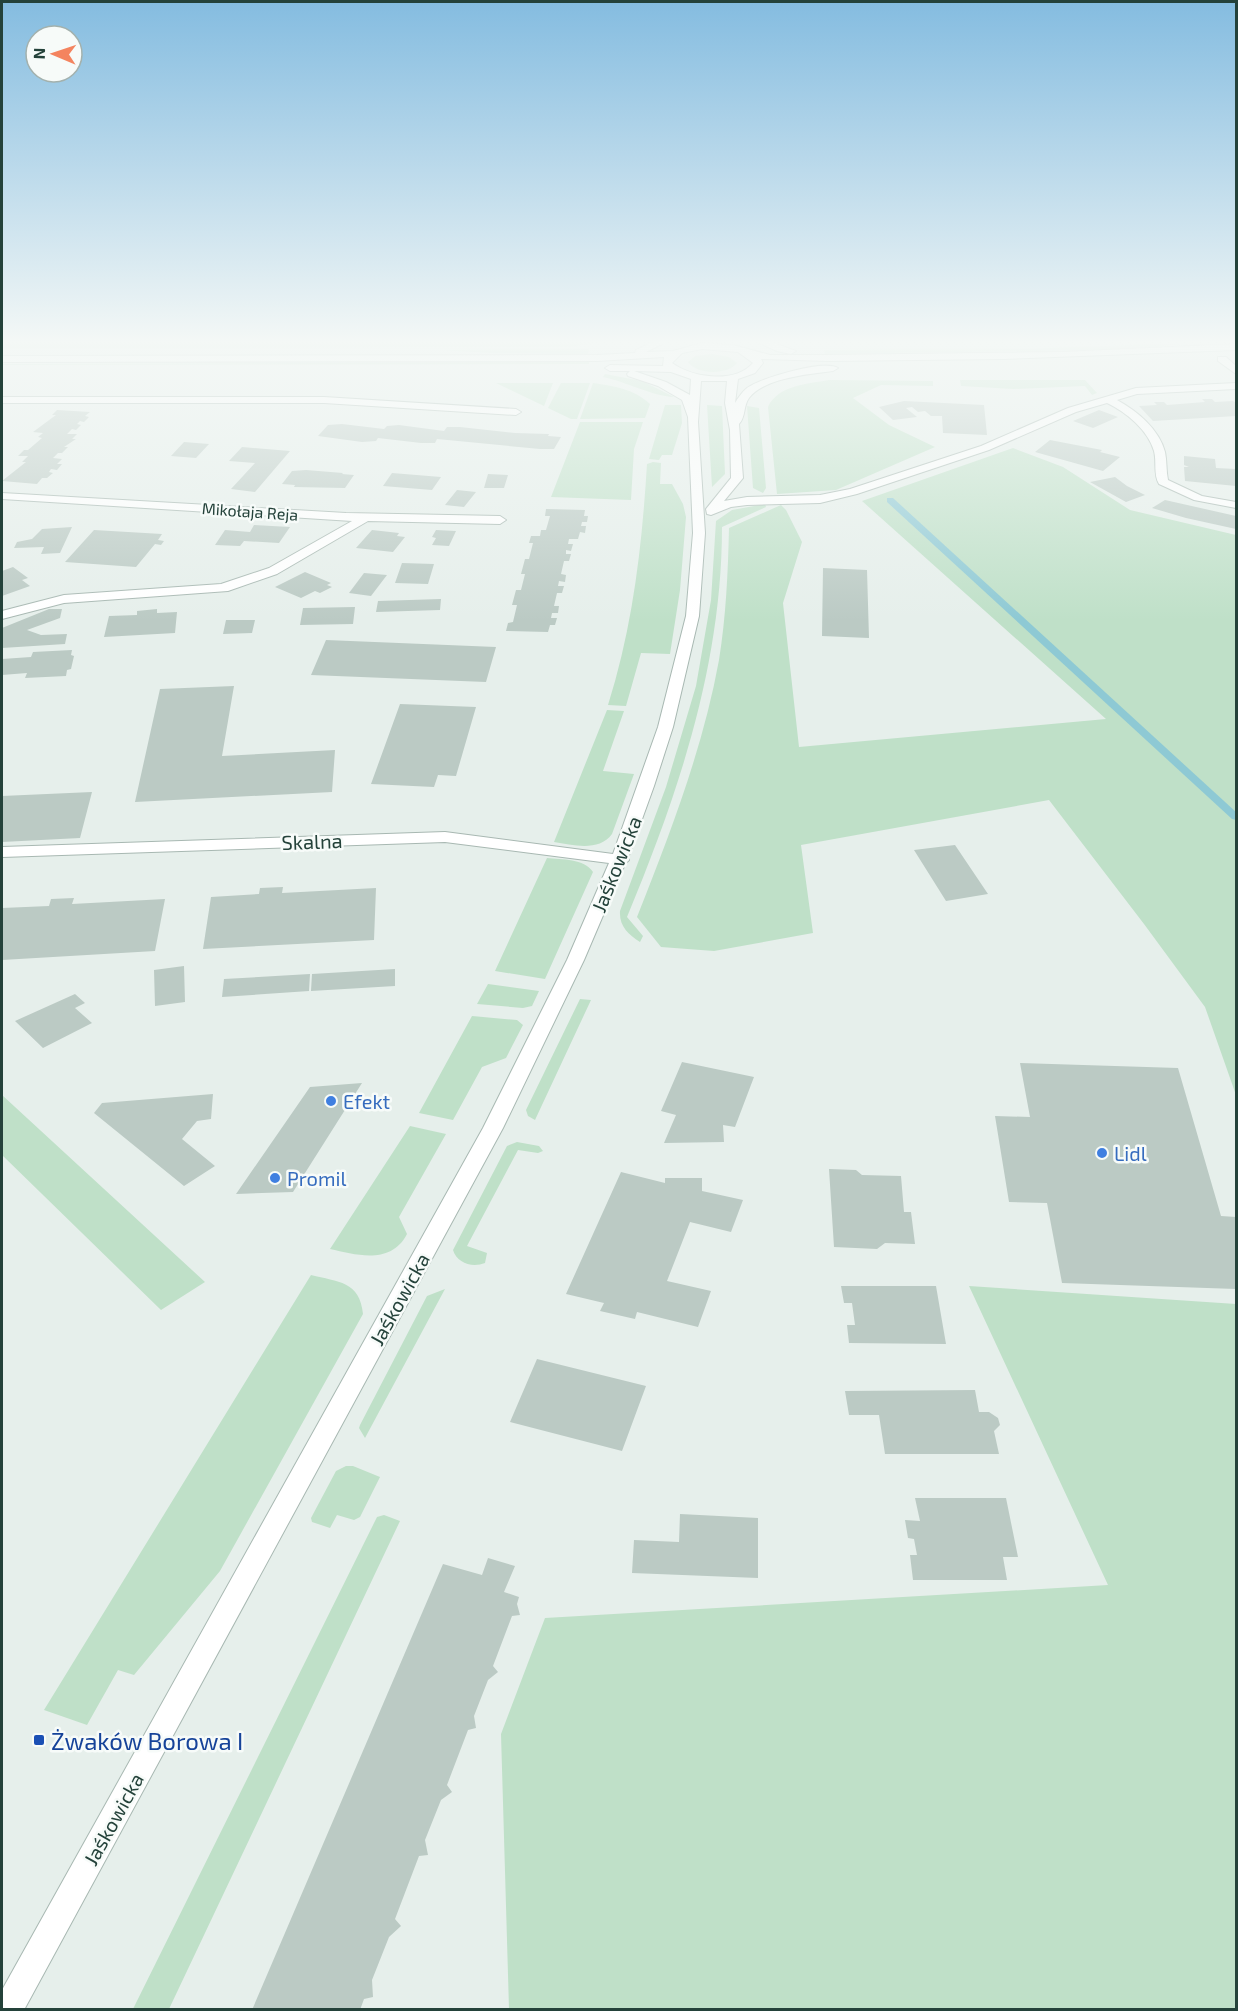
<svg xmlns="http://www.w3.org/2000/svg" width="1238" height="2011" font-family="'Exo 2',sans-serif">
  <rect width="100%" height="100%" fill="#e6efeb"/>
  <path fill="#bfe0c8" d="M2 340H612L571 347 2 348Z
    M1185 343 1156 347 1086 350 825 354 824 350 1022 349Z
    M589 349 588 354 491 353 441 350Z
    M712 354 729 357 737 363C728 375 697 375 688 362L695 356Z
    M589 362V364L2 365V364Z
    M605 374 642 381 674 397C652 396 627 382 603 377Z
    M829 380 933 381V386L881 385 853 398 889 425 935 447 836 490 777 494 768 407C778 385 808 384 829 380Z
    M960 380H1085L1097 393 1092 395 1085 386 1013 389 961 386Z
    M496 383H553L544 406Z
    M561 383H590L577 419H571L548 408Z
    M593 383C614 386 634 389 650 404L645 418 580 419Z
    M665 405H681L682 423 672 455H662L659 460 649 459Z
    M707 405 722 406 725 474 712 487Z
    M747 406 759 408 766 488 763 493 753 488Z
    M580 422H643L634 449 631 500 551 497Z
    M1013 448 1063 467 1130 510 1236 535V1095L1205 1007 1144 924 1049 800 801 845 813 933 714 951 661 947 637 917C670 834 703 748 719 660 726 617 728 572 729 528L781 505 786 510 802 542 783 603 799 747 1106 719 862 501Z
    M653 462 661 463 660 484H672L683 504 686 517 680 590 670 654 641 653 626 706 608 705C633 626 642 546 647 464Z
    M765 504 766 507 722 527C722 664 679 792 627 917L643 936 640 942C628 934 619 926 620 911L666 787 696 686 711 600 716 521 732 510Z
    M607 710 624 711 603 771 634 774 612 834C599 852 573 845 554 842Z
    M547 858C562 860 584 858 593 872L545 979 495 971Z
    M488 984 539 991 532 1006 523 1008 477 1004Z
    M580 999 591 1000 535 1120 528 1116 526 1110Z
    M472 1016 517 1020 523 1025 506 1058 482 1067 453 1120 419 1113Z
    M2 1095 205 1282 161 1310 2 1155Z
    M410 1126 446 1134 399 1217 407 1234C391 1265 357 1255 330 1249Z
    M517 1142 539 1146 543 1151 538 1153 518 1150 467 1246 487 1253 485 1263C472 1268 457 1263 453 1250L507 1146Z
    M311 1275C338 1282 360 1281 363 1314L220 1571 134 1675 118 1670 87 1725 44 1710Z
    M969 1286 1236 1304V2009H509L501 1734 545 1618 1108 1585Z
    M445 1289 365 1438 359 1428 360 1425 427 1296Z
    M346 1466H353L380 1477 360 1517 354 1520 337 1515 330 1528 312 1522 311 1518 336 1471Z
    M384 1515 400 1521 169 2009H133L377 1517Z"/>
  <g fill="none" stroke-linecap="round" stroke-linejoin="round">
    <path fill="#8ec9d4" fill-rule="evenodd" d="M887 498H893L1236 812V820L1232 819 887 502Z"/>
  </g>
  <path fill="#bbcac4" d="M1202 399H1212L1215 402 1233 401 1236 403V416L1153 421 1139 406 1157 405 1154 402H1164L1167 405 1205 402Z
    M904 401 984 405 987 435 943 433 942 416H931L925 411 918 412 912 407 906 408 917 417 893 420 879 407Z
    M57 410 90 412 85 416 89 417 84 422 80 421 77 424 81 425 76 430 72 429 67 434H77L72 439H76L64 447H68L62 453H58L53 458 62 459 57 464H62L57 470 51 469 49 472 53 473 47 478H42L37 484 2 481 26 462H22L28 456H18L24 450H28L42 438 38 437 43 433 33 432 56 415H52Z
    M1099 410 1118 417 1093 428 1073 421Z
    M342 424 384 429 387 426 399 425 444 431 447 427H460L515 433 549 434 548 436 561 437 554 449H540L437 439 435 443H421L378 438 376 441 362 442 318 436 328 425Z
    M1050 440 1102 450 1100 452 1120 457 1103 471 1035 452Z
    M184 442 209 444 196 458 171 456Z
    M242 447 290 451 255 492 231 489 255 463 229 461Z
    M1184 456 1215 459 1216 468 1236 469V486L1185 481 1184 467H1189L1184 465Z
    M306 470 343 473 342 474 354 475 345 488 294 487 295 485 282 484 292 471Z
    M392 473 441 477 432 490 383 486Z
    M488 474 508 475 504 488H484Z
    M1115 477 1127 486 1145 495 1126 502 1090 482Z
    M457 490 476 492 464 507 445 505Z
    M1165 500 1236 516V529L1186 518 1152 508Z
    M546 509 585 510 584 516H588L587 522H582L581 526H586L585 533 580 532 578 539H569L568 544H573L571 551 566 550V554H571L569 561H564L561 574 566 575 565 582 559 581 558 586H564L562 593H557L554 606H559L558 613H552L551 618H557L555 625H550L548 632 506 631 508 623 513 622 517 605H512L516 590H521L525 574H521L525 559H529L533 543H529L531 536H540L541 530H546L550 516H545Z
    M254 525 290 527 279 543 244 541 240 546 215 545 225 530 250 532Z
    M72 527 60 553 41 554 44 547 14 548 17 542 32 539 42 529Z
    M94 530 162 534 158 540 164 541 161 545 155 544 136 567 65 562Z
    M372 530 399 533 397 536 405 537 393 552 356 548Z
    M436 530 456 531 449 546 432 545 436 538 432 537Z
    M402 563 434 564 428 584 395 583Z
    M13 567 28 578 22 580 30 586 2 596V571Z
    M823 568 867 570 869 638 822 636Z
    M305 572 331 583 327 585 332 587 320 593 315 591 301 598 275 587Z
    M364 573 387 575 371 596 349 593Z
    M441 599 440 610 376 612 378 601Z
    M355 607 353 624 300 625 303 608Z
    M49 609H62L60 618 27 630 41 635 67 634 65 644 2 648V628Z
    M157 609V613L177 612 175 633 104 637 109 616 137 615V611Z
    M226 620H255L252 633 223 634Z
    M326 640 496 647 486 682 311 675Z
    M72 650 71 655 74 656 71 669 67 670 66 676 25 678 27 673 2 675V659L31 657 33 652Z
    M234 686 222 756 335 750 332 792 135 802 160 689Z
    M400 704 476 707 456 776 438 775 434 787 371 784Z
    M92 792 80 838 2 842V796Z
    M955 845 988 894 946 901 914 850Z
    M283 887 282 893 376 888 374 940 203 949 211 897 259 894 260 888Z
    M74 898 72 904 165 899 155 951 2 960V908L49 906 51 899Z
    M184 966 185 1002 155 1006 154 970Z
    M395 969V986L311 991 312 974Z
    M310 974 309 991 222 997 224 979Z
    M75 994 85 1003 75 1008 92 1023 43 1048 15 1021Z
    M682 1062 754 1077 735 1127 723 1125 724 1142 664 1143 676 1115 661 1111Z
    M1020 1063 1178 1068 1221 1216 1236 1217V1289L1062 1283 1047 1203 1009 1202 995 1116 1030 1117Z
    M362 1083 293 1192 236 1194 310 1087Z
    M213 1094 211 1119 197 1121 182 1139 215 1166 184 1186 94 1113 102 1103Z
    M829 1169 856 1170 862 1175 901 1176 904 1212H911L915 1244 885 1243 877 1249 834 1247Z
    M621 1172 665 1183V1178H702V1191L743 1200 731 1232 690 1222 667 1281 711 1291 698 1327 637 1312 635 1319 600 1311 604 1303 566 1294Z
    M841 1286H936L946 1344 849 1343 847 1325H855L852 1303H844Z
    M537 1359 646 1386 622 1451 510 1422Z
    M975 1390 979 1412H989L998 1418 1000 1425 994 1431 999 1454H885L879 1415H849L845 1391Z
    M915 1498H1006L1018 1557H1003L1007 1580H913L910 1555H917L914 1539 908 1538 905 1520 920 1521Z
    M680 1514 758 1518V1578L632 1573 634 1540 679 1542Z
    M488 1558 515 1566 504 1592 519 1597 517 1604 520 1615 512 1616 493 1666 498 1672 488 1680 474 1716 476 1728 468 1730 447 1785 452 1792 441 1800 425 1840 428 1855 419 1856 395 1919 401 1926 389 1937 372 1980 373 1997 364 1999 360 2010H252L443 1564 482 1575Z"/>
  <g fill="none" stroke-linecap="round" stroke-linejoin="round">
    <g stroke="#a8b8b2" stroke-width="2">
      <path id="minor" d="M657 340H670L646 352 673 351 702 343 733 345 770 355H828L1062 352 1236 344V350L1003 359 828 361 761 359 763 363 755 373 738 379 735 403C738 398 742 392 747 388 760 378 825 359 838 368L833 371C809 374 764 378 749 398 743 406 746 417 739 424L743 478 724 501 747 497 820 495 850 489 981 446 1068 408 1136 388 1236 383V389L1137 394 1117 400C1137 411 1159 429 1165 452 1167 461 1166 471 1168 480L1202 496 1236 502V508L1194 500 1159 484C1153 474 1157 462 1154 451 1148 430 1126 412 1107 403L1076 412 989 450 857 494 820 503 747 505 731 507 711 515 707 514 706 509 731 478 730 430 725 403 727 381H701L698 422 705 533 699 616 673 727 654 786 628 858 629 860 625 864 584 960 503 1128 24 2010H2V1990L483 1128 567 960 609 863 445 842 2 857V847L445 832 613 854 658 727 686 616 693 533 688 417 682 400 658 386 628 376 627 374 630 371H610L605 368 610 365 663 366 664 357 597 361 2 362V356L597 355 635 353 636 350ZM702 349 738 352 753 363C735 384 693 378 672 363L682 353ZM634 371 671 372 691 379 690 395 666 382Z
        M753 340H766L796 351 791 354 777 351Z
        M1218 357H1226L1236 366V374L1218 361Z
        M2 397H324L516 409 521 412 516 415 324 403H2Z
        M2 493 346 513 500 516 506 520 500 524 368 521 277 574 228 591 64 603 2 619V611L64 595 221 584 269 568 352 521 2 499Z"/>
    </g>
    <use href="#minor" fill="#fff" fill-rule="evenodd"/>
  </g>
  <linearGradient id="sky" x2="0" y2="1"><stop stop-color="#84bce0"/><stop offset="0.55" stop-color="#f4f8f6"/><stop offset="1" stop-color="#f4f8f6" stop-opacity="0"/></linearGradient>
  <rect width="1238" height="621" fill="url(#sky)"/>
  <g fill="#3f7fe0" stroke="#f7fbf9" stroke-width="2">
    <circle cx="331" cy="1101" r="6"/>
    <circle cx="1102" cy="1153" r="6"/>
    <circle cx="275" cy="1178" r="6"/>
  </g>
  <rect fill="#1a4fb4" stroke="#f7fbf9" stroke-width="2" x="33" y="1734" width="12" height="12" rx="3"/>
  <g text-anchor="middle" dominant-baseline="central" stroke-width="5" stroke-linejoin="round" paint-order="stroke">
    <g font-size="16" fill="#24423a" stroke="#f7fbf9">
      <text transform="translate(250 511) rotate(4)">Mikołaja Reja</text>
    </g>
    <g font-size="20" fill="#24423a" stroke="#f7fbf9">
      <text transform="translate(312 841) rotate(-2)">Skalna</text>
      <text transform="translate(616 864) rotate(-68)">Jaśkowicka</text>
      <text transform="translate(399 1299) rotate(-61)">Jaśkowicka</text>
      <text transform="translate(113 1819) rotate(-61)">Jaśkowicka</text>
    </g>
    <g font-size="20" fill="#366cbe" stroke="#f7fbf9" text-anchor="start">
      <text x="343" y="1101">Efekt</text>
      <text x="1114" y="1153">Lidl</text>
      <text x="287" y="1178">Promil</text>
    </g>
    <g font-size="24" fill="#164399" stroke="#f7fbf9" text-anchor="start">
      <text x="51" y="1740">Żwaków Borowa I</text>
    </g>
  </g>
  <rect width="1238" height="2011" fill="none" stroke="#24423a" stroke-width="6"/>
  <g transform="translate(54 54) rotate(272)"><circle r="28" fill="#f7fbf9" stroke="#a3b1ad" stroke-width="1.5"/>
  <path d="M0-4.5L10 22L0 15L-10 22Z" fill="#f4845f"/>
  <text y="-9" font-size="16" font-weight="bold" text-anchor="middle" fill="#24423a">N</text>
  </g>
</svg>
